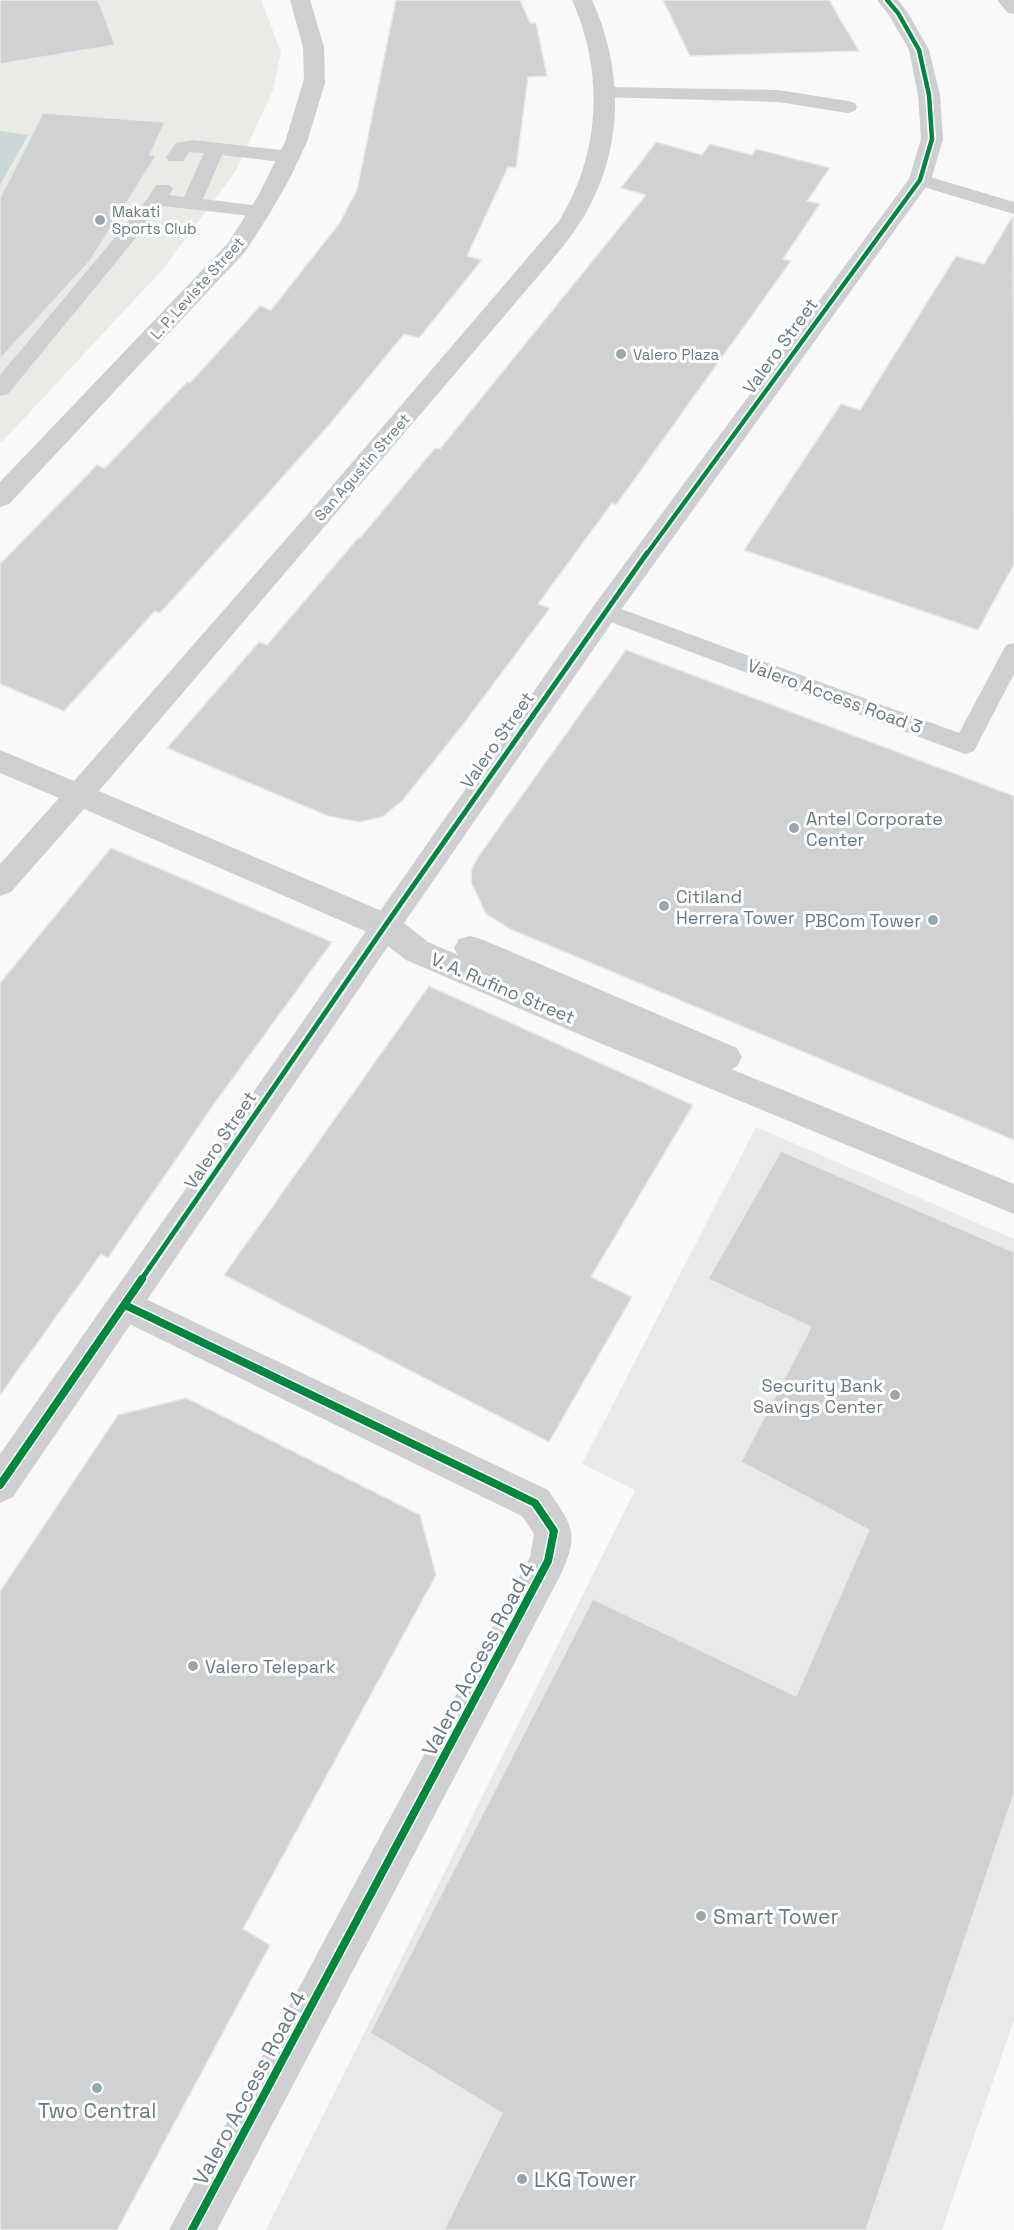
<svg xmlns="http://www.w3.org/2000/svg" width="1014" height="2230" font-family="'Space Grotesk',sans-serif">
  <rect width="100%" height="100%" fill="#f9f9f9"/>
  <path fill="#e8eaea" d="M756 1127 1014 1239V2020L942 2230H266L635 1490 582 1464Z"/>
  <path fill="#e8ebe6" d="M0 0H261L281 52 273 90 235 172 163 269 2 442H0Z"/>
  <path fill="#ccd7d9" d="M0 131 28 135 0 185Z"/>
  <path fill="#cfd1d2" stroke="#e8e8e8" stroke-width="1.5" d="M0 0H98L115 45 0 64Z
    M396 0H520L530 23H536L547 76 528 77 516 168 508 167 467 256 482 260 419 338 404 334 329 425 254 509 160 613 155 611 64 711 0 684V564L97 465 105 468 187 382 190 383 260 306 271 310 339 224 357 190Z
    M663 0H829L859 51 690 56Z
    M43 113 165 122 150 155 156 156 90 261 0 359V198Z
    M656 142 702 155 710 144 752 155 756 149 830 168 807 201 820 204 783 259 791 261 616 505 612 503 538 604 550 608 465 722 402 801 382 817 359 822 328 816 167 748 259 642 267 645 358 538H360L435 448 440 449 646 195 621 188Z
    M1013 216 1014 564 978 630 744 550 841 404 860 410 956 256 984 264Z
    M626 650 1014 796V1140L510 929 486 914 472 884 471 871 478 857Z
    M111 848 332 942 214 1104 108 1258 101 1254 0 1395V983Z
    M429 986 693 1105 591 1277 632 1297 549 1442 224 1275Z
    M781 1151 1014 1252V1794L866 2230H444L502 2113 370 2033 593 1599 796 1696 869 1530 741 1462 811 1327 708 1279Z
    M186 1398 420 1515 436 1575 243 1929 270 1945 117 2230H0V1591L118 1415Z"/>
  <g fill="none" stroke-linecap="round" stroke-linejoin="round">
    <path fill="#cecfd0" fill-rule="evenodd" d="M997 0H1014V14L1008 13Z
      M606 87 778 90 848 101 855 103 857 107 855 111 848 113 778 102 599 97 597 93 599 89Z
      M193 140 290 151 297 153 300 157 297 161 290 163 222 155 203 199 268 207 271 211 268 215 261 217 162 206 8 394 0 396V375L148 198 156 185H170L173 189 169 195 184 197 204 153 189 152 183 161H169L166 157 176 143Z
      M920 174 1014 202V214L913 184 910 180 913 176Z
      M605 603 959 733 1006 645 1014 643V674L974 751 965 754 597 617 593 611 597 605Z"/>
    <path fill="#cecfd0" fill-rule="evenodd" d="M290 0H310L324 47 325 83 307 142 290 178 270 213 245 252 9 504 0 507V482L228 243 258 196 285 142 304 79 303 47Z
      M572 0H592C623 68 624 145 587 211 576 231 561 249 546 267L99 791 396 917 400 926 396 935 385 938 374 935 84 809 11 892 0 896V864L59 798 0 773V750L74 781 308 514 559 221C601 153 604 71 572 0Z
      M125 1289 548 1490C572 1526 580 1532 561 1574L217 2230H169L530 1557 534 1534 522 1516 113 1316 107 1305 113 1294Z"/>
    <path fill="#cecfd0" fill-rule="evenodd" d="M877 0H898L908 13 929 50 940 95 943 139 931 180 615 618 404 923 428 942 458 955 454 948 459 939 470 936 481 939 737 1048 742 1057 737 1066 731 1069 1014 1184V1214L595 1041 406 960 388 946 13 1497 0 1503V1454L595 604 909 179 921 139 918 95 909 50 889 15Z"/>
    <g stroke="#fff" stroke-width="8">
      <path id="cycleway-far2" d="M646 555 920 180 932 139 929 95 919 50 898 13 887 0"/>
    </g>
    <g stroke="#fff" stroke-width="9">
      <path id="cycleway-far1" d="M141 1280 385 926 647 553"/>
    </g>
    <g stroke="#fff" stroke-width="11">
      <path id="cycleway" d="M125 1305 535 1503 554 1531 548 1561 192 2230
        M0 1485 142 1279"/>
    </g>
    <use href="#cycleway-far2" stroke="#00873e" stroke-width="4.5"/>
    <use href="#cycleway-far1" stroke="#00873e" stroke-width="5"/>
    <use href="#cycleway" stroke="#00873e" stroke-width="8"/>
  </g>
  <g fill="#98a6ad" stroke="#fff" stroke-width="2">
    <circle cx="100" cy="220" r="6"/>
    <circle cx="621" cy="354" r="6"/>
    <circle cx="794" cy="828" r="6"/>
    <circle cx="664" cy="906" r="6"/>
    <circle cx="933" cy="920" r="6"/>
    <circle cx="895" cy="1395" r="6"/>
    <circle cx="193" cy="1666" r="6"/>
    <circle cx="701" cy="1916" r="6"/>
    <circle cx="97" cy="2088" r="6"/>
    <circle cx="522" cy="2179" r="6"/>
  </g>
  <g text-anchor="middle" dominant-baseline="central" stroke-width="6" stroke-linejoin="round" paint-order="stroke">
    <g font-size="15" fill="#647a84" stroke="#fff" text-anchor="start">
      <text x="112" y="211">Makati<tspan x="112" dy="17">Sports Club</tspan></text>
      <text x="633" y="354">Valero Plaza</text>
    </g>
    <g font-size="15" fill="#647a84" stroke="#fff">
      <text transform="translate(197 288) rotate(-48)">L. P. Leviste Street</text>
      <text transform="translate(362 467) rotate(-49)">San Agustin Street</text>
    </g>
    <g font-size="18" fill="#647a84" stroke="#fff">
      <text transform="translate(780 346) rotate(-54)">Valero Street</text>
      <text transform="translate(835 696) rotate(20)">Valero Access Road 3</text>
      <text transform="translate(497 740) rotate(-55)">Valero Street</text>
      <text transform="translate(503 988) rotate(23)">V. A. Rufino Street</text>
      <text transform="translate(220 1140) rotate(-56)">Valero Street</text>
    </g>
    <g font-size="18" fill="#647a84" stroke="#fff" text-anchor="start">
      <text x="806" y="818">Antel Corporate<tspan x="806" dy="21">Center</tspan></text>
      <text x="676" y="896">Citiland<tspan x="676" dy="21">Herrera Tower</tspan></text>
      <text x="921" y="920" text-anchor="end">PBCom Tower</text>
      <text x="883" y="1385" text-anchor="end">Security Bank<tspan x="883" dy="21">Savings Center</tspan></text>
      <text x="205" y="1666">Valero Telepark</text>
    </g>
    <g font-size="21" fill="#647a84" stroke="#fff">
      <text transform="translate(478 1659) rotate(-62)">Valero Access Road 4</text>
      <text transform="translate(249 2088) rotate(-62)">Valero Access Road 4</text>
    </g>
    <g font-size="21" fill="#647a84" stroke="#fff" text-anchor="start">
      <text x="713" y="1916">Smart Tower</text>
      <text x="97" y="2110" text-anchor="middle">Two Central</text>
      <text x="534" y="2179">LKG Tower</text>
    </g>
  </g>
</svg>
